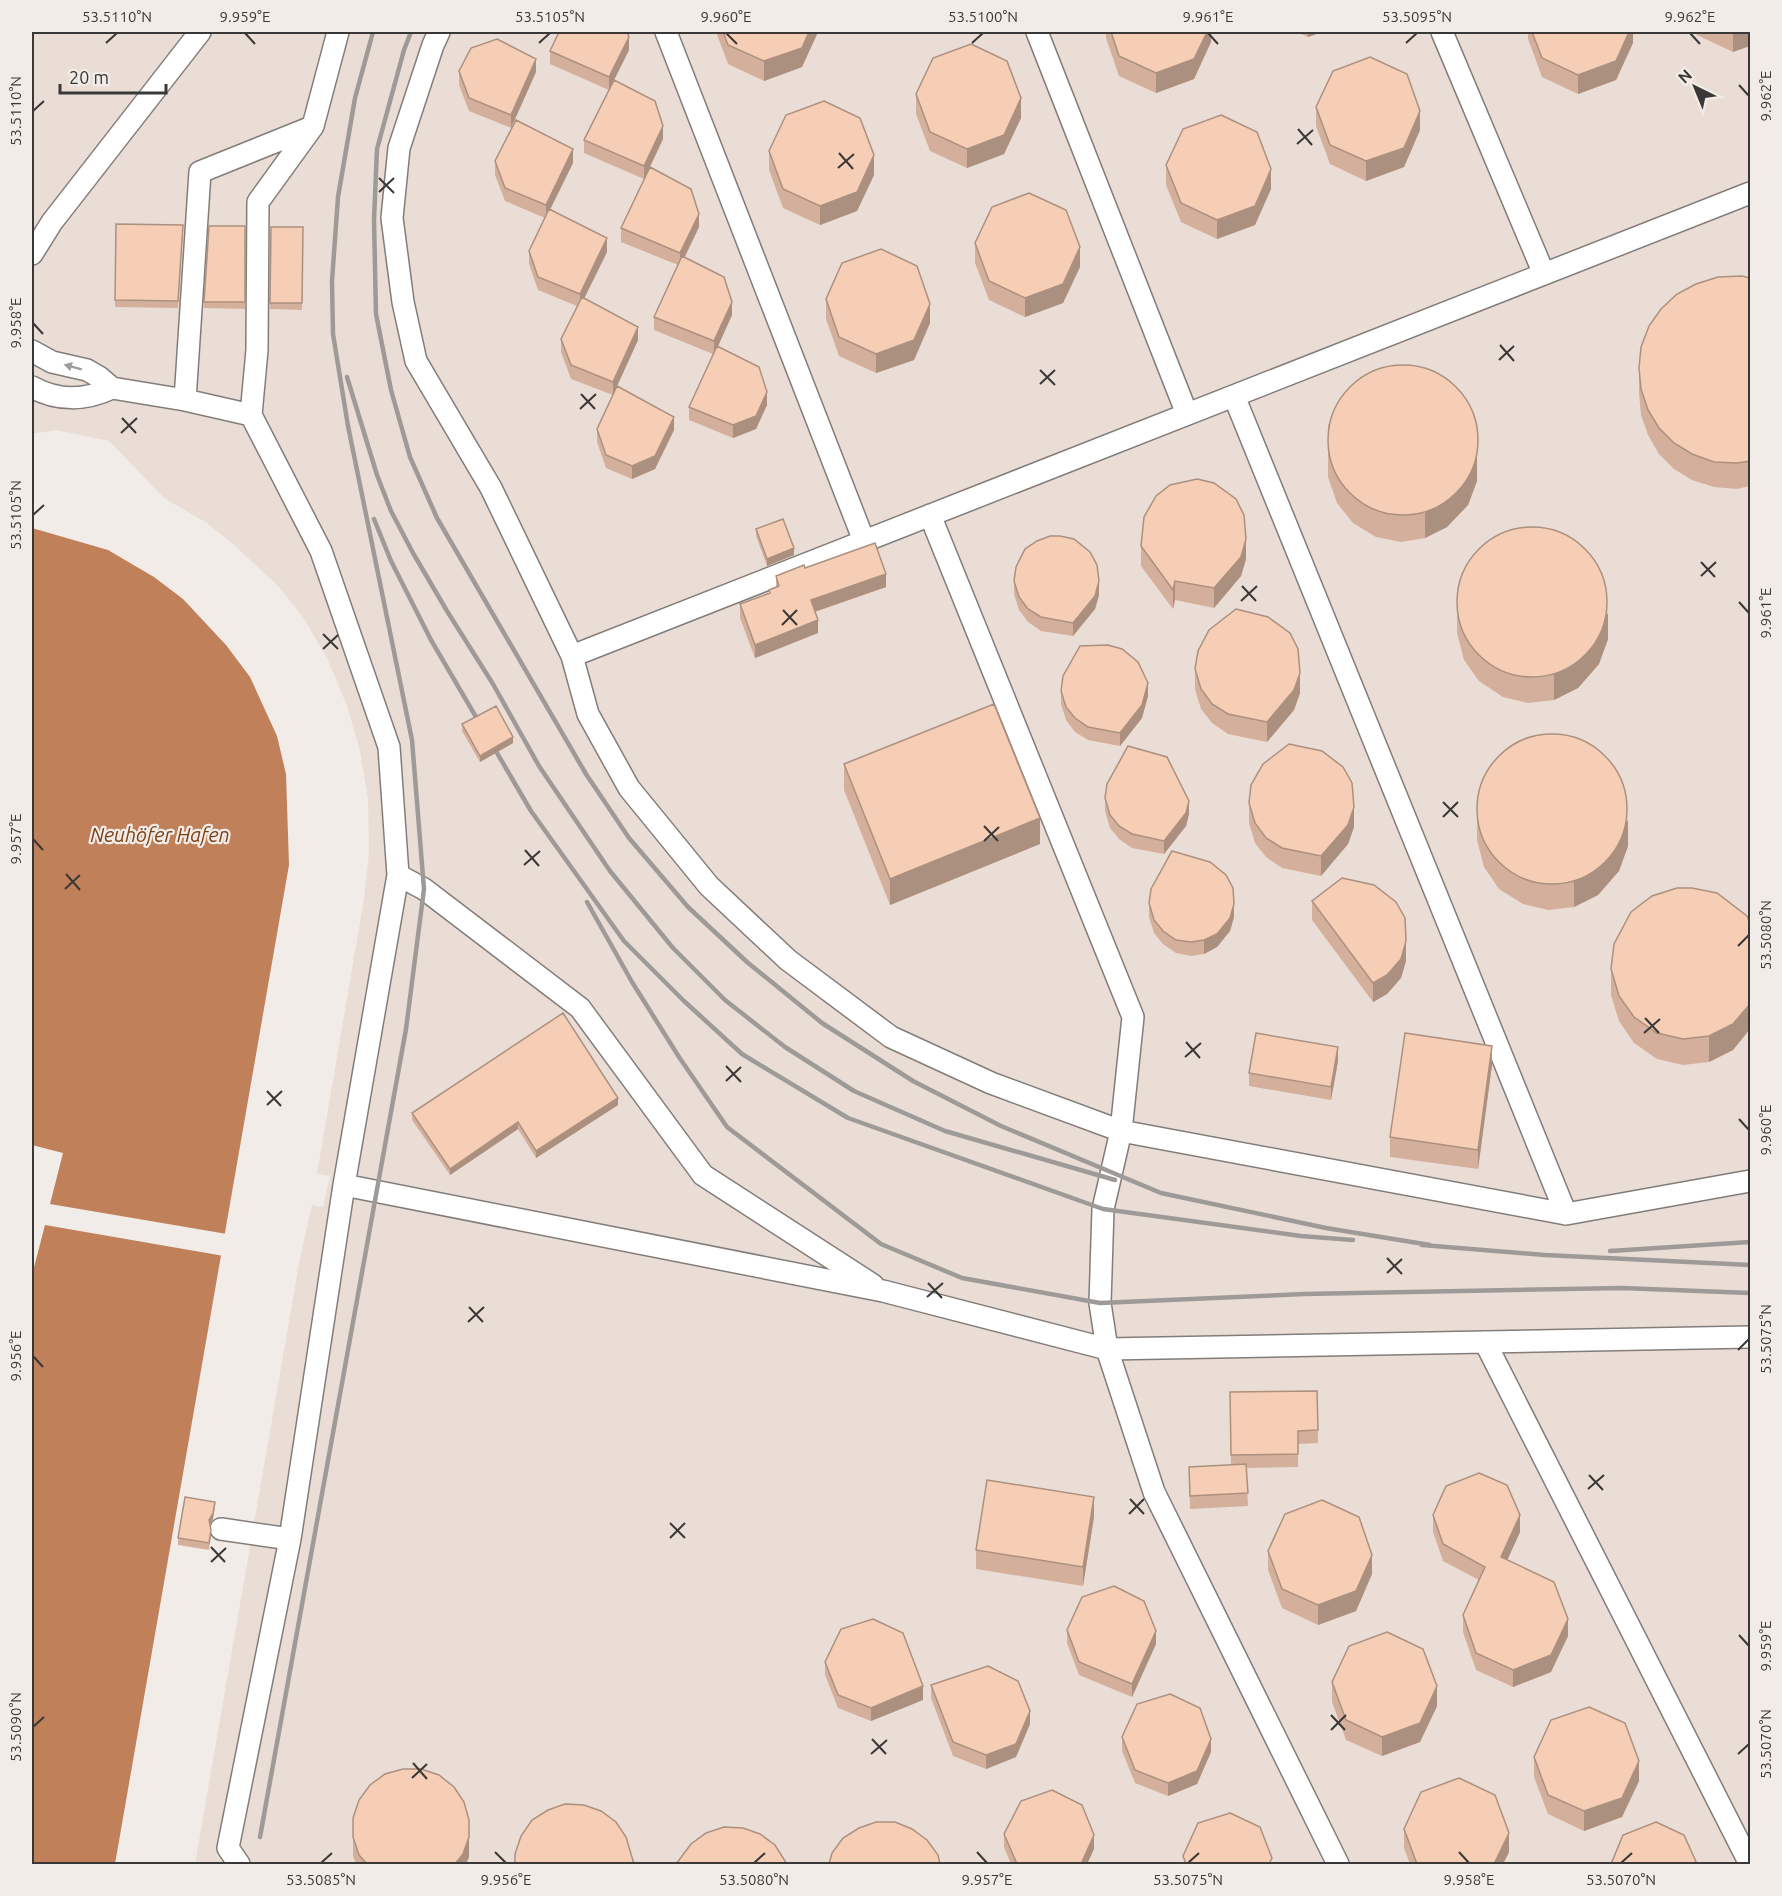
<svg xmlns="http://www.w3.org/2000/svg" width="1782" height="1896" font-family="Ubuntu,sans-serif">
  <rect width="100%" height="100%" fill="#f2ece9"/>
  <path fill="#eaddd5" d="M32 32H1750V1864H195L300 1258 312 1205 323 1207 330 1176 317 1174 364 899 369 853 368 799 360 751 347 706 327 658 303 617 278 586 233 544 207 523 164 498 109 441 56 430 32 434Z"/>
  <path fill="#c0815a" d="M32 528 108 550 154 577 183 599 226 645 250 677 277 736 286 774 289 865 115 1864H32Z"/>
  <path fill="#f2ece9" d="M32 1145 63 1153 50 1204 227 1234 224 1256 45 1225 32 1275Z"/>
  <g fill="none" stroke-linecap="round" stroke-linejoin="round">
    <g stroke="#827d7a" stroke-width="24">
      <path id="lane" d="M439 32 433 45 399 148 392 218 403 302 416 361 491 488 572 656 588 714 629 788 709 886 788 960 891 1037 991 1083 1121 1131 1566 1214 1750 1181
        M666 32 864 541
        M1037 32 1187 414
        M1442 32 1544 274
        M32 254 52 222 200 32
        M32 351 52 362 87 370 99 377 112 388 185 400 251 415
        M32 387C57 401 85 401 112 388
        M1234 396 1566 1214
        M185 400 200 172 312 127
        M930 515 1133 1017 1121 1131 1103 1209 1100 1303 1107 1349 1154 1492 1338 1864
        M572 656 1750 193
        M398 875 424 889 580 1008 703 1175 873 1285
        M344 1185 883 1291 1107 1349 1750 1337
        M1485 1342 1750 1864
        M221 1529 290 1539
        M239 1864 228 1848 290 1539 344 1185 398 875 389 747 321 551 251 415 257 350 258 202 313 126 338 32"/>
    </g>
    <use href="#lane" stroke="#fff" stroke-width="21"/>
    <path stroke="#9e9a98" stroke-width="4.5" d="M411 32 404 50 377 149 374 220 376 314 391 390 410 457 437 518 586 774 629 838 688 907 747 962 822 1023 913 1081 1001 1126 1161 1193 1326 1228 1430 1245
      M347 377 377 475 391 511 413 553 447 611 493 684 539 766 610 871 673 948 725 1000 785 1047 854 1091 945 1131 1115 1180
      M374 519 391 561 431 640 531 811 624 941 684 1001 742 1054 848 1118 1103 1209 1301 1236 1353 1240
      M587 902 632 982 679 1057 727 1127 881 1244 962 1278 1100 1303 1304 1294 1622 1288 1750 1293
      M1422 1245 1545 1255 1750 1265
      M1610 1251 1750 1242
      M260 1837 406 1029 424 889 412 740 348 426 333 334 332 281 338 197 355 98 373 32"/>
  </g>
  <path fill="#d4b09c" d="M716 32H818L802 67 764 81 728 64Z
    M1106 32H1211V42L1194 79 1156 93 1119 76 1106 38Z
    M1297 32H1322L1308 37Z
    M1528 32H1633V43L1616 80 1578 94 1542 77 1528 39Z
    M1695 32H1750L1733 52 1697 35Z
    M629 50 614 80 663 139 650 167 699 227 685 257 732 315 718 346 767 405 756 429 733 438 689 420V407L713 354 654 330V317L678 265 621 242V228L644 179 584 153V140L609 90 550 64V51Z
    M459 71 536 72 511 128 469 111 459 85Z
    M916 94 1021 118 1004 154 967 168 930 151 916 114Z
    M1316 107 1420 130 1404 167 1366 181 1330 164 1316 126Z
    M769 151 874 175 857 211 820 225 783 208 769 170Z
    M495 161 573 163 550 209 607 252 584 298 638 340 617 386 674 430 655 469 632 479 606 468 597 442V429L613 395 571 379 561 352V339L577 306 538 290 529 264V251L545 218 505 201 495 175Z
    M1166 165 1271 189 1255 225 1217 239 1181 222 1166 185Z
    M116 224 183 225 178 308 115 307Z
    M245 226V309L204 308V302Z
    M271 227H303L302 310 270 309Z
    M975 243 1080 267 1063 303 1025 317 989 300 975 263Z
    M1750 278V486L1737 489 1714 487 1692 480 1674 469 1659 454 1648 435 1641 415 1639 393V368Z
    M826 299 930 323 914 360 876 373 839 356 826 319Z
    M1328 424 1477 481 1468 505 1447 527 1425 538 1401 542 1376 537 1353 523 1337 503 1328 477Z
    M756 529 794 555 767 566 756 536Z
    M1141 546 1246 559 1241 576 1214 608 1175 600 1173 609 1141 566Z
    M805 568 886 587 815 612 818 633 755 658 740 618V604L769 593V590L776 587V576Z
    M1014 581 1099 595 1095 609 1073 636 1041 631 1028 622 1019 610 1014 594Z
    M1457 608 1608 639 1599 664 1578 688 1554 700 1528 703 1503 697 1479 681 1464 660 1457 633Z
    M1195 669 1300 693 1294 710 1267 742 1228 734 1212 723 1201 709 1195 689Z
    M1061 691 1148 696 1142 718 1120 746 1088 740 1075 732 1066 720 1061 704Z
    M462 724 513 743 480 762 462 731Z
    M844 764 1040 844 890 905 844 790Z
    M1105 798 1189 814 1186 826 1164 854 1132 848 1119 839 1110 828 1105 811Z
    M1249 803 1354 827 1348 844 1321 876 1282 868 1266 857 1255 843 1249 823Z
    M1477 815 1628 846 1619 871 1598 895 1574 907 1548 910 1523 904 1499 889 1484 867 1477 840Z
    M1312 901 1406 961 1401 978 1387 994 1373 1002 1312 920Z
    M1149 903 1234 917 1230 931 1217 947 1204 954 1191 956 1176 953 1163 944 1154 933 1149 917Z
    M1750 923V1029L1733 1050 1709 1062 1683 1065 1657 1059 1634 1043 1619 1021 1611 995V969Z
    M1338 1061 1331 1100 1249 1086V1073Z
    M1492 1065 1478 1169 1390 1157V1137Z
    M618 1105 536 1158 518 1129 450 1175 412 1120V1113Z
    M1317 1391 1318 1443 1298 1444V1467L1246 1468 1248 1506 1190 1509 1189 1467 1231 1465 1230 1392Z
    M215 1508 213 1519 210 1525 211 1536 209 1550 178 1545V1538Z
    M1433 1515 1520 1532 1507 1560 1568 1636 1551 1672 1513 1687 1476 1670 1463 1632V1615L1479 1580 1443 1561 1433 1532Z
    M1094 1517 1083 1586 976 1569V1550Z
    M1268 1551 1372 1574 1356 1611 1318 1625 1282 1608 1268 1570Z
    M1067 1630 1156 1644 1132 1697 1079 1675 1067 1643Z
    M825 1662 923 1700 871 1721 838 1708 825 1675Z
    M1332 1682 1437 1706 1420 1742 1382 1756 1346 1740 1332 1702Z
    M931 1685 1030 1724 1016 1757 986 1769 953 1756 931 1698Z
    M1122 1737 1211 1752 1197 1784 1168 1796 1135 1783 1122 1751Z
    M1534 1757 1639 1781 1622 1817 1584 1831 1548 1814 1534 1777Z
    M353 1818 469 1857 466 1864H356L353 1856Z
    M1404 1829 1509 1852 1503 1864H1410L1404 1848Z
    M1004 1834 1094 1849 1087 1864H1011L1004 1847Z"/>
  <path fill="#ac907f" d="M809 32H818L802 67 764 81V61Z
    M1207 32H1211V42L1194 79 1156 93V73Z
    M1308 32H1322L1308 37Z
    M1629 32H1633V43L1616 80 1578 94V75Z
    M1737 32H1750V46L1733 52V33Z
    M629 37V50L609 90V77Z
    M536 59V72L511 128V115Z
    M1021 98V118L1004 154 967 168V149Z
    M1420 111V130L1404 167 1366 181V161Z
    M663 126V139L644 179V166Z
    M573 149V163L546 218V205Z
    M874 155V175L857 211 820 225V206Z
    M1271 169V189L1255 225 1217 239V220Z
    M699 214V227L680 266V253Z
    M607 238V252L580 307V294Z
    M1080 247V267L1063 303 1025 317V298Z
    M732 302V315L714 355V341Z
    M930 304V323L914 360 876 373V354Z
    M638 327V340L613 395V382Z
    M767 392V405L756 429 733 438V425Z
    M674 417V430L655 469 632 479V466Z
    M1477 456V481L1468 505 1447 527 1425 538V513Z
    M1246 539V559L1241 576 1214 608V588Z
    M794 548V555L767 566V559Z
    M886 574V587L811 613V600Z
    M1099 581V595L1095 609 1073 636V623Z
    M1175 581V600L1173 609V590Z
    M1608 613V639L1599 664 1578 688 1554 700V674Z
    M818 620V633L755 658V645Z
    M1300 673V693L1294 710 1267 742V722Z
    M1148 683V696L1142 718 1120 746V733Z
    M513 737V743L480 762V756Z
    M1189 801V814L1186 826 1164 854V841Z
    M1354 807V827L1348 844 1321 876V856Z
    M1040 818V844L890 905V879Z
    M1628 820V846L1619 871 1598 895 1574 907V881Z
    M1234 904V917L1230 931 1217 947 1204 954V940Z
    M1406 941V961L1401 978 1387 994 1373 1002V983Z
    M1750 1004V1029L1733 1050 1709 1062V1036Z
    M1492 1046V1065L1478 1169V1150Z
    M1338 1047V1061L1331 1100V1087Z
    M618 1098V1105L536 1158V1151Z
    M518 1122V1129L450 1175V1169Z
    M1094 1497V1517L1083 1586V1567Z
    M215 1502 213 1519 209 1527V1520Z
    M1520 1515V1532L1501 1574V1557Z
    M1372 1555V1574L1356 1611 1318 1625V1605Z
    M1568 1619V1636L1551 1672 1513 1687V1670Z
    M1156 1631V1644L1132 1697V1684Z
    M923 1686V1700L871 1721V1708Z
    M1437 1686V1706L1420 1742 1382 1756V1737Z
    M1030 1711V1724L1016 1757 986 1769V1755Z
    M1211 1739V1752L1197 1784 1168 1796V1783Z
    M1639 1761V1781L1622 1817 1584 1831V1811Z
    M469 1820V1857L466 1864H455Z
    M1509 1833V1852L1503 1864H1494Z
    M1094 1835V1849L1087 1864H1081Z"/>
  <path fill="#f6cdb5" stroke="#ac907f" stroke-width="1.5" d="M559 32H627L629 37 609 77 550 51Z
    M723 32H809L802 48 764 61 728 45Z
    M1111 32H1207L1194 59 1156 73 1119 56Z
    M1532 32H1629L1616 61 1578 75 1542 58Z
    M497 39 536 59 511 115 469 98 459 71 471 48Z
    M971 44 1007 61 1021 98 1004 135 967 149 930 132 916 94 933 58Z
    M1370 57 1407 74 1420 111 1404 148 1366 161 1330 145 1316 107 1333 71Z
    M614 80 655 101 663 126 644 166 584 140Z
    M824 101 860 118 874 155 857 192 820 206 783 189 769 151 786 115Z
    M1221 115 1257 132 1271 169 1255 206 1217 220 1181 203 1166 165 1183 129Z
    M516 120 573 149 546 205 505 188 495 161Z
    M650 167 691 189 699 214 680 253 621 228Z
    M1029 193 1066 210 1080 247 1063 284 1025 298 989 281 975 243 992 207Z
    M549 209 607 238 580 294 538 277 529 251Z
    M116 224 183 225 178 301 115 300Z
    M209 226H245V302H204Z
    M271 227H303L302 303H270Z
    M881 249 917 266 930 304 914 340 876 354 839 337 826 299 842 263Z
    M682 256 724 277 732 302 714 341 654 317Z
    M1742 276 1750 278V461L1737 463 1714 462 1692 454 1674 443 1659 428 1648 410 1641 389 1639 368 1641 347 1649 326 1661 309 1677 294 1696 284 1718 277Z
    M582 297 638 327 613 382 571 365 561 339Z
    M717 346 759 367 767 392 756 416 733 425 689 407Z
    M1328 440a75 75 0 1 1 150 0a75 75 0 1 1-150 0Z
    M617 386 674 417 655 456 632 466 606 455 597 429Z
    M1197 479 1214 483 1236 499 1244 515 1246 539 1241 557 1214 588 1175 581 1173 590 1141 546 1144 517 1156 496 1170 485Z
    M783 519 794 548 767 559 756 529Z
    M1457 602a75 75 0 1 1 150 0a75 75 0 1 1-150 0Z
    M1050 536H1060L1074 539 1090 552 1097 565 1099 581 1095 596 1073 623 1041 617 1028 609 1019 597 1014 581 1016 567 1025 549 1037 541Z
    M875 543 886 574 811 600 818 620 755 645 740 604 770 593 769 590 779 586 776 576 804 565 805 568Z
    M1236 609 1268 617 1290 633 1298 649 1300 673 1294 690 1267 722 1228 714 1212 704 1201 689 1195 669 1198 651 1209 630Z
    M1108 645 1122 649 1138 662 1148 683 1142 705 1120 733 1088 727 1075 718 1066 707 1061 691 1063 676 1080 646Z
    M994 704 1040 818 890 879 844 764Z
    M496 706 513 737 480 756 462 724Z
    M1477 809a75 75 0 1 1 150 0a75 75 0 1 1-150 0Z
    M1289 744 1322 751 1343 767 1352 783 1354 807 1348 825 1321 856 1282 848 1266 838 1255 823 1249 803 1251 785 1263 764Z
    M1128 746 1167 757 1189 801 1186 813 1164 841 1132 834 1119 826 1110 815 1105 798 1107 784Z
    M1172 851 1210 862 1226 875 1233 888 1234 904 1230 918 1217 934 1204 940 1191 942 1176 940 1163 931 1154 920 1149 903 1151 889Z
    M1342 878 1374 885 1396 902 1405 918 1406 941 1401 959 1387 975 1373 983 1312 901Z
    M1677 888H1692L1717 893 1747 916 1750 923V1004L1733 1024 1709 1036 1683 1039 1657 1033 1634 1017 1619 996 1611 969 1614 944 1631 912 1652 896Z
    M563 1013 618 1098 536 1151 518 1122 450 1169 412 1113Z
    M1256 1033 1338 1047 1331 1087 1249 1073Z
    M1405 1033 1492 1046 1478 1150 1390 1137Z
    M1317 1391 1318 1430 1298 1431V1454L1231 1455 1230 1392Z
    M1246 1464 1248 1493 1190 1496 1189 1467Z
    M1479 1473 1507 1485 1520 1515 1501 1557 1554 1582 1568 1619 1551 1655 1513 1670 1476 1653 1463 1615 1485 1567 1443 1544 1433 1515 1446 1486Z
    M987 1480 1094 1497 1083 1567 976 1550Z
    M185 1497 215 1502 213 1513 209 1520 211 1530 209 1543 178 1538Z
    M1322 1500 1359 1517 1372 1555 1356 1591 1318 1605 1282 1589 1268 1551 1285 1514Z
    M1114 1586 1144 1601 1156 1631 1132 1684 1079 1662 1067 1630 1082 1597Z
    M873 1619 903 1633 923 1686 871 1708 838 1695 825 1662 841 1629Z
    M1387 1632 1423 1649 1437 1686 1420 1723 1382 1737 1346 1720 1332 1682 1349 1646Z
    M988 1666 1018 1681 1030 1711 1016 1744 986 1755 953 1742 931 1685Z
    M1170 1694 1200 1708 1211 1739 1197 1771 1168 1783 1135 1770 1122 1737 1137 1704Z
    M1589 1707 1625 1723 1639 1761 1622 1798 1584 1811 1548 1795 1534 1757 1551 1720Z
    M403 1769H421L439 1775 454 1787 464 1802 469 1820V1837L463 1854 455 1864H367L359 1855 353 1837V1818L359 1800 370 1785 385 1774Z
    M1459 1778 1495 1795 1509 1833 1494 1864H1417L1404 1829 1421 1792Z
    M1052 1790 1082 1805 1094 1835 1081 1864H1017L1004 1834 1021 1801Z
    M565 1804 584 1805 601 1811 616 1822 626 1837 634 1864H515V1854L521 1836 532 1820 548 1810Z
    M1230 1813 1260 1827 1272 1858 1269 1864H1186L1183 1856 1198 1823Z
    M876 1822H895L912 1829 927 1840 938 1855 940 1864H829L832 1853 843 1838 859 1828Z
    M1656 1822 1684 1835 1697 1864H1611L1623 1835Z
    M724 1827 743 1828 760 1834 775 1845 787 1864H676L691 1844 706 1833Z"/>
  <defs><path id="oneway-solid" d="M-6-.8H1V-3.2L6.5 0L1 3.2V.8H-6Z" transform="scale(1.5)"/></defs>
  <use fill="#9c9c9b" href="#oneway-solid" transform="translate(73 367) rotate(-165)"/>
  <path fill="none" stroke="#3a3837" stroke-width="2" d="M245 33 255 44M726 33 737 44M1208 33 1218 44M1690 33 1700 44M106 43 117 33M539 43 550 33M972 43 983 33M1406 43 1417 33M1739 85 1749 96M33 111 44 101M1298 129 1312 145M1297 144 1313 130M839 153 853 169M838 168 854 154M379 178 394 193M379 192 394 178M33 323 43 334M1500 345 1514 361M1499 360 1514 346M1040 370 1055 385M1040 384 1055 370M581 394 595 409M580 409 596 394M122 418 136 433M121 433 137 418M33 515 44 505M1701 562 1715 577M1701 576 1716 562M1242 586 1256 601M1241 601 1257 586M1739 602 1749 613M783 610 797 625M782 625 797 610M323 634 338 649M323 649 338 635M1443 802 1458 817M1443 817 1458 802M984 826 998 841M33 839 43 850M984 841 999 827M525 850 539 866M524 865 540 851M66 874 80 890M65 889 80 875M1738 946 1749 935M1645 1018 1659 1033M1644 1033 1660 1019M1186 1042 1200 1058M1185 1057 1201 1043M726 1066 741 1082M726 1081 741 1067M267 1091 281 1106M267 1105 282 1091M1739 1119 1749 1130M1387 1258 1402 1274M1387 1273 1402 1259M928 1283 942 1298M927 1297 943 1283M469 1307 483 1322M468 1322 484 1307M1738 1350 1749 1339M33 1356 43 1367M1589 1475 1603 1490M1588 1489 1604 1475M1130 1499 1144 1514M1129 1514 1144 1499M670 1523 685 1538M670 1538 685 1523M211 1547 225 1562M211 1562 226 1548M1739 1635 1749 1646M1331 1715 1345 1730M33 1727 44 1717M1331 1730 1346 1715M872 1739 886 1754M871 1754 887 1740M1738 1754 1749 1744M413 1763 427 1779M412 1778 427 1764M495 1852 506 1863M977 1852 987 1863M1459 1852 1469 1863M321 1863 332 1853M754 1863 765 1853M1188 1863 1199 1853M1621 1863 1632 1853"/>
  <g text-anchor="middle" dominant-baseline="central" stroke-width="4.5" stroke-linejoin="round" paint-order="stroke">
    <g font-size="20" font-style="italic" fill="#7b3f12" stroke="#f2ece9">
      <text x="160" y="834">Neuhöfer Hafen</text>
    </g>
  </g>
  <rect width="1782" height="1896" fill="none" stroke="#f2ece9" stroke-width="66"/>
  <g transform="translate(1695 87) rotate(317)" stroke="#f2ece9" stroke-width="4.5" paint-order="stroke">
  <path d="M0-4.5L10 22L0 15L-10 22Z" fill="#3a3837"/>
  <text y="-9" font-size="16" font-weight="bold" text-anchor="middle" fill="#3a3837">N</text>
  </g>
  <path d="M60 84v9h106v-9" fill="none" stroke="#3a3837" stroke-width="3"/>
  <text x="69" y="84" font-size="18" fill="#3a3837" stroke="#f2ece9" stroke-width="4.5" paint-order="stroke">20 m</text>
  <rect x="33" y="33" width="1716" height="1830" fill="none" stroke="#3a3837" stroke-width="2"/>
  <g font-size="15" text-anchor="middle" fill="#3a3837">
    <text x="117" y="22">53.5110°N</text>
    <text x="245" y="22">9.959°E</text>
    <text x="550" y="22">53.5105°N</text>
    <text x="726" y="22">9.960°E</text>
    <text x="983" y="22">53.5100°N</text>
    <text x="1208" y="22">9.961°E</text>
    <text x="1417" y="22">53.5095°N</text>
    <text x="1690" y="22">9.962°E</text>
    <text transform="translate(1766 96) rotate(-90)" y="5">9.962°E</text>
    <text transform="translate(16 111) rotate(-90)" y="5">53.5110°N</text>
    <text transform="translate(16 323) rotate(-90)" y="5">9.958°E</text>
    <text transform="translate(16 515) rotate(-90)" y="5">53.5105°N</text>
    <text transform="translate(1766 613) rotate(-90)" y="5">9.961°E</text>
    <text transform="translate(16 839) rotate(-90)" y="5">9.957°E</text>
    <text transform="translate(1766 935) rotate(-90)" y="5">53.5080°N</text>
    <text transform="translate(1766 1130) rotate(-90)" y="5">9.960°E</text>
    <text transform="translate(1766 1339) rotate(-90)" y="5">53.5075°N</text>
    <text transform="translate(16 1356) rotate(-90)" y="5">9.956°E</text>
    <text transform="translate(1766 1646) rotate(-90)" y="5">9.959°E</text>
    <text transform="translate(16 1727) rotate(-90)" y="5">53.5090°N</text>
    <text transform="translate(1766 1744) rotate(-90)" y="5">53.5070°N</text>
    <text x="321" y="1885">53.5085°N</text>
    <text x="506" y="1885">9.956°E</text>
    <text x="754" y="1885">53.5080°N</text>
    <text x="987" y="1885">9.957°E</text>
    <text x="1188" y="1885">53.5075°N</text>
    <text x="1469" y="1885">9.958°E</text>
    <text x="1621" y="1885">53.5070°N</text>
  </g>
</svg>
